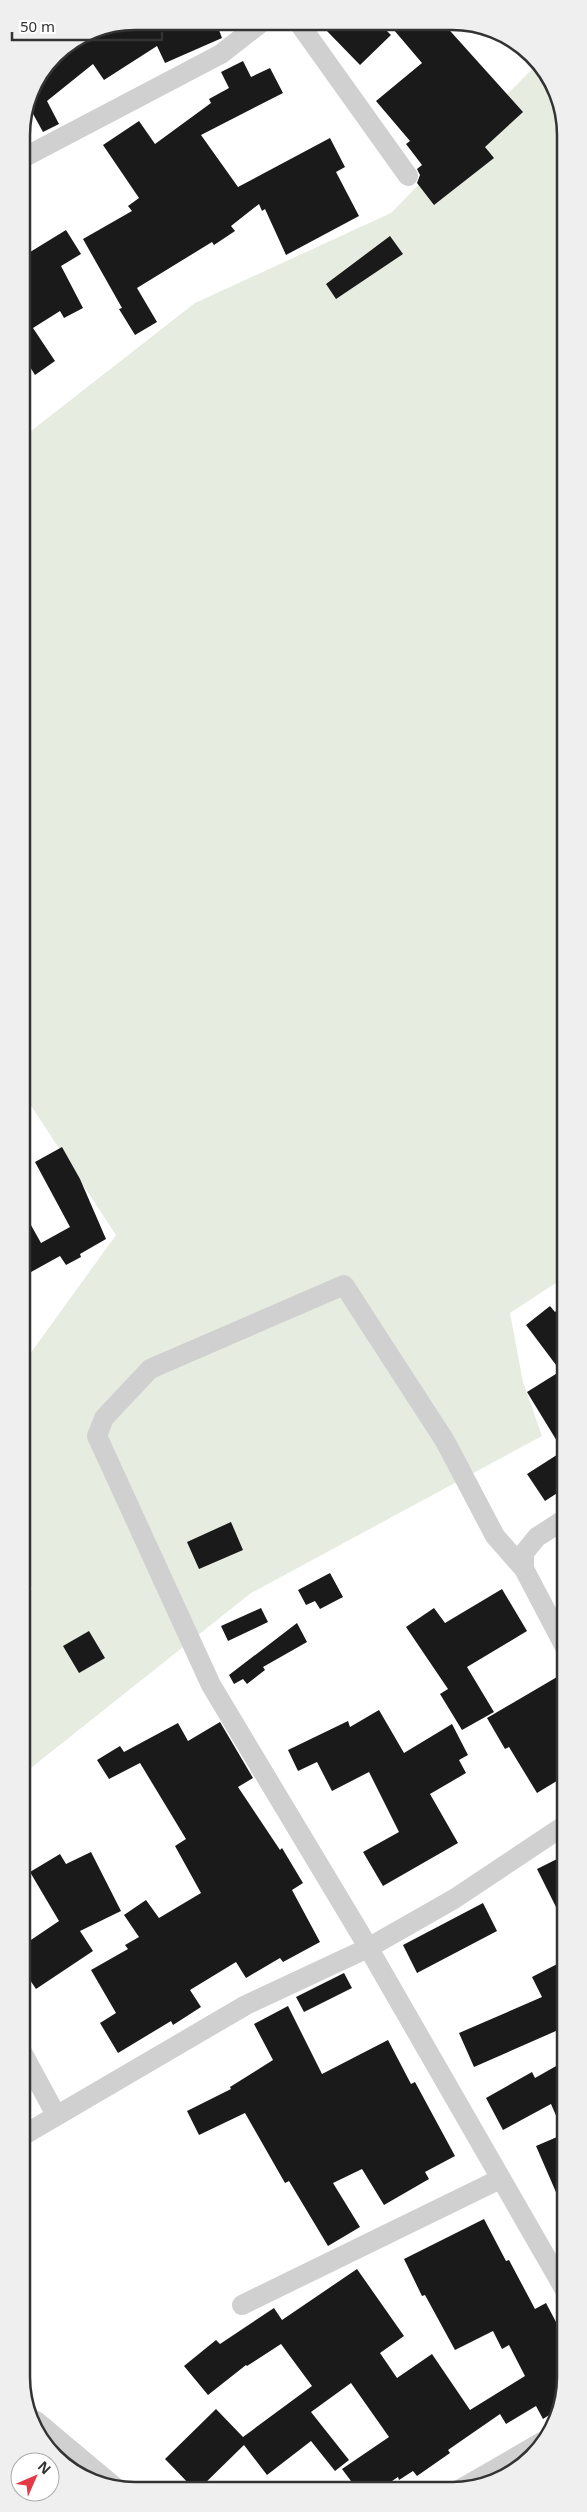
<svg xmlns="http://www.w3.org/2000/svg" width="587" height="2512" font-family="'Noto Sans',sans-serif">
  <rect width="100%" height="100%" fill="#fff"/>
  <path fill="#e6ecdf" d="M538 63 565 120V1277L510 1313 523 1382 542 1436 251 1593 22 1775V1594L32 1590 22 1545V1365L116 1235 22 1092V438L195 303 391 213Z"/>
  <path fill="#1a1a1a" d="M135 21 216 22 222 38 165 63 157 46 104 80 93 64 47 101 59 124 43 132 32 112 24 119 33 85 55 54 92 30Z
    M333 23H379L391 35 360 65 326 30Z
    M388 23H443L523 112 485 147 494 158 434 205 417 183 420 175 417 169 422 165 406 144 410 141 376 101 422 63Z
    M243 61 251 77 270 68 283 93 201 135 238 187 330 138 345 167 336 172 359 216 286 255 265 209 262 211 259 204 231 226 235 231 214 245 212 242 137 288 157 322 135 335 119 309 122 308 83 239 132 211 128 206 139 198 103 145 139 121 155 144 211 103 209 99 229 88 221 72Z
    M66 230 81 254 61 266 83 308 64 318 60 311 33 328 55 361 35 375 22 354V257Z
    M390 236 403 254 336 299 326 284Z
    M62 1147 80 1179 106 1239 80 1254 81 1257 66 1265 60 1256 22 1277V1209L41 1243 70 1227 35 1162Z
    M565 1304V1358L556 1365 526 1325 550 1306 555 1312Z
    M559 1372 565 1383V1488L545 1501 527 1474 563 1451 527 1392Z
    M231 1522 243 1550 199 1569 187 1542Z
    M330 1573 343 1597 320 1609 315 1601 306 1605 298 1590Z
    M502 1589 527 1631 467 1667 494 1712 462 1730 440 1694 448 1689 406 1627 434 1608 445 1623Z
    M261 1608 268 1622 228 1641 221 1626Z
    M297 1623 307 1642 263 1667 265 1670 247 1684 243 1679 234 1684 229 1675Z
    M89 1631 105 1658 79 1673 63 1646Z
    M557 1677 565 1690V1776L537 1793 509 1747 505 1749 487 1718Z
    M379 1710 404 1753 452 1724 468 1755 459 1760 466 1773 430 1794 458 1843 383 1886 363 1852 399 1832 369 1772 332 1791 317 1762 298 1771 288 1750 348 1721 350 1727Z
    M220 1722 253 1778 238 1787 280 1850 282 1848 303 1883 292 1890 320 1942 283 1962 280 1958 246 1978 236 1962 190 1990 201 2007 173 2025 171 2021 118 2053 100 2023 116 2013 91 1970 128 1949 125 1945 139 1937 124 1915 146 1900 159 1918 201 1893 175 1846 186 1839 140 1763 109 1779 97 1760 120 1746 124 1752 178 1723 188 1741Z
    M91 1852 121 1911 80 1931 93 1951 36 1989 22 1968V1946L59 1921 30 1872 60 1854 66 1864Z
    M561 1857 565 1867V1925L537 1869Z
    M483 1903 497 1931 417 1973 403 1945Z
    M565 1960V2027L474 2067 459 2033 542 1997 532 1977Z
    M344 1973 352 1988 304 2012 296 1997Z
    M288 2006 322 2074 388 2040 411 2084 415 2082 455 2156 425 2172 429 2179 384 2205 362 2169 333 2183 360 2227 328 2246 289 2181 285 2183 245 2113 199 2135 187 2111 231 2089 230 2087 273 2060 254 2024Z
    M565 2061V2213L536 2146 564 2134 551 2104 503 2130 486 2098 532 2072 535 2078Z
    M484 2219 506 2261 509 2260 535 2309 546 2303 566 2341V2384L554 2412 543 2419 536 2406 506 2424 500 2414 448 2450 450 2453 417 2476 413 2471 399 2480 398 2477 380 2489H357L342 2469 389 2437 351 2383 311 2412 349 2460 335 2471 311 2441 267 2475 244 2445 199 2489H194L165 2459 216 2409 243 2437 312 2386 281 2344 247 2366 246 2365 208 2395 184 2366 216 2340 220 2344 274 2308 282 2320 357 2269 404 2336 380 2353 397 2378 432 2354 470 2410 525 2376 509 2345 502 2349 493 2331 455 2350 425 2295 422 2296 404 2259Z"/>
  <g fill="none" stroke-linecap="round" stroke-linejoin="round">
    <path stroke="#d0d0d0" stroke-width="20" d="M298 22 408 176
      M21 159 221 54 262 22
      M565 1519 537 1537 524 1553V1569L565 1647
      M524 1569 495 1536 445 1441 344 1285 150 1369 104 1418 97 1436 211 1685 361 1935 565 2290
      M22 2052 56 2115
      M22 2136 246 2005 368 1948 454 1899 565 1825
      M242 2305 500 2179
      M36 2421 117 2489
      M459 2490 542 2442"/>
  </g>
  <path d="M0 0H587V2512H0ZM135 30H452A105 105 0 0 1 557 135V2377A105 105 0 0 1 452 2482H135A105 105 0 0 1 30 2377V135A105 105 0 0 1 135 30Z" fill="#efefef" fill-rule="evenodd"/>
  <path fill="none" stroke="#333" stroke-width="2.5" d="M135 30H452A105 105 0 0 1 557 135V2377A105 105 0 0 1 452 2482H135A105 105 0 0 1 30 2377V135A105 105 0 0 1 135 30Z"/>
  <g transform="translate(35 2477) rotate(45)"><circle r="24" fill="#ffffff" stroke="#adadad"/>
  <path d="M0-4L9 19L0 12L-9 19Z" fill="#e63946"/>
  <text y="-8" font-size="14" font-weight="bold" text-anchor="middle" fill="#333333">N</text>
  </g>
  <path d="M12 32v8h150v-8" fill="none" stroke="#333333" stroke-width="2.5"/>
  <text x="20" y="32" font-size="15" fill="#333333" stroke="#ffffff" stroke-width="4" paint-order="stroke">50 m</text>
</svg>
